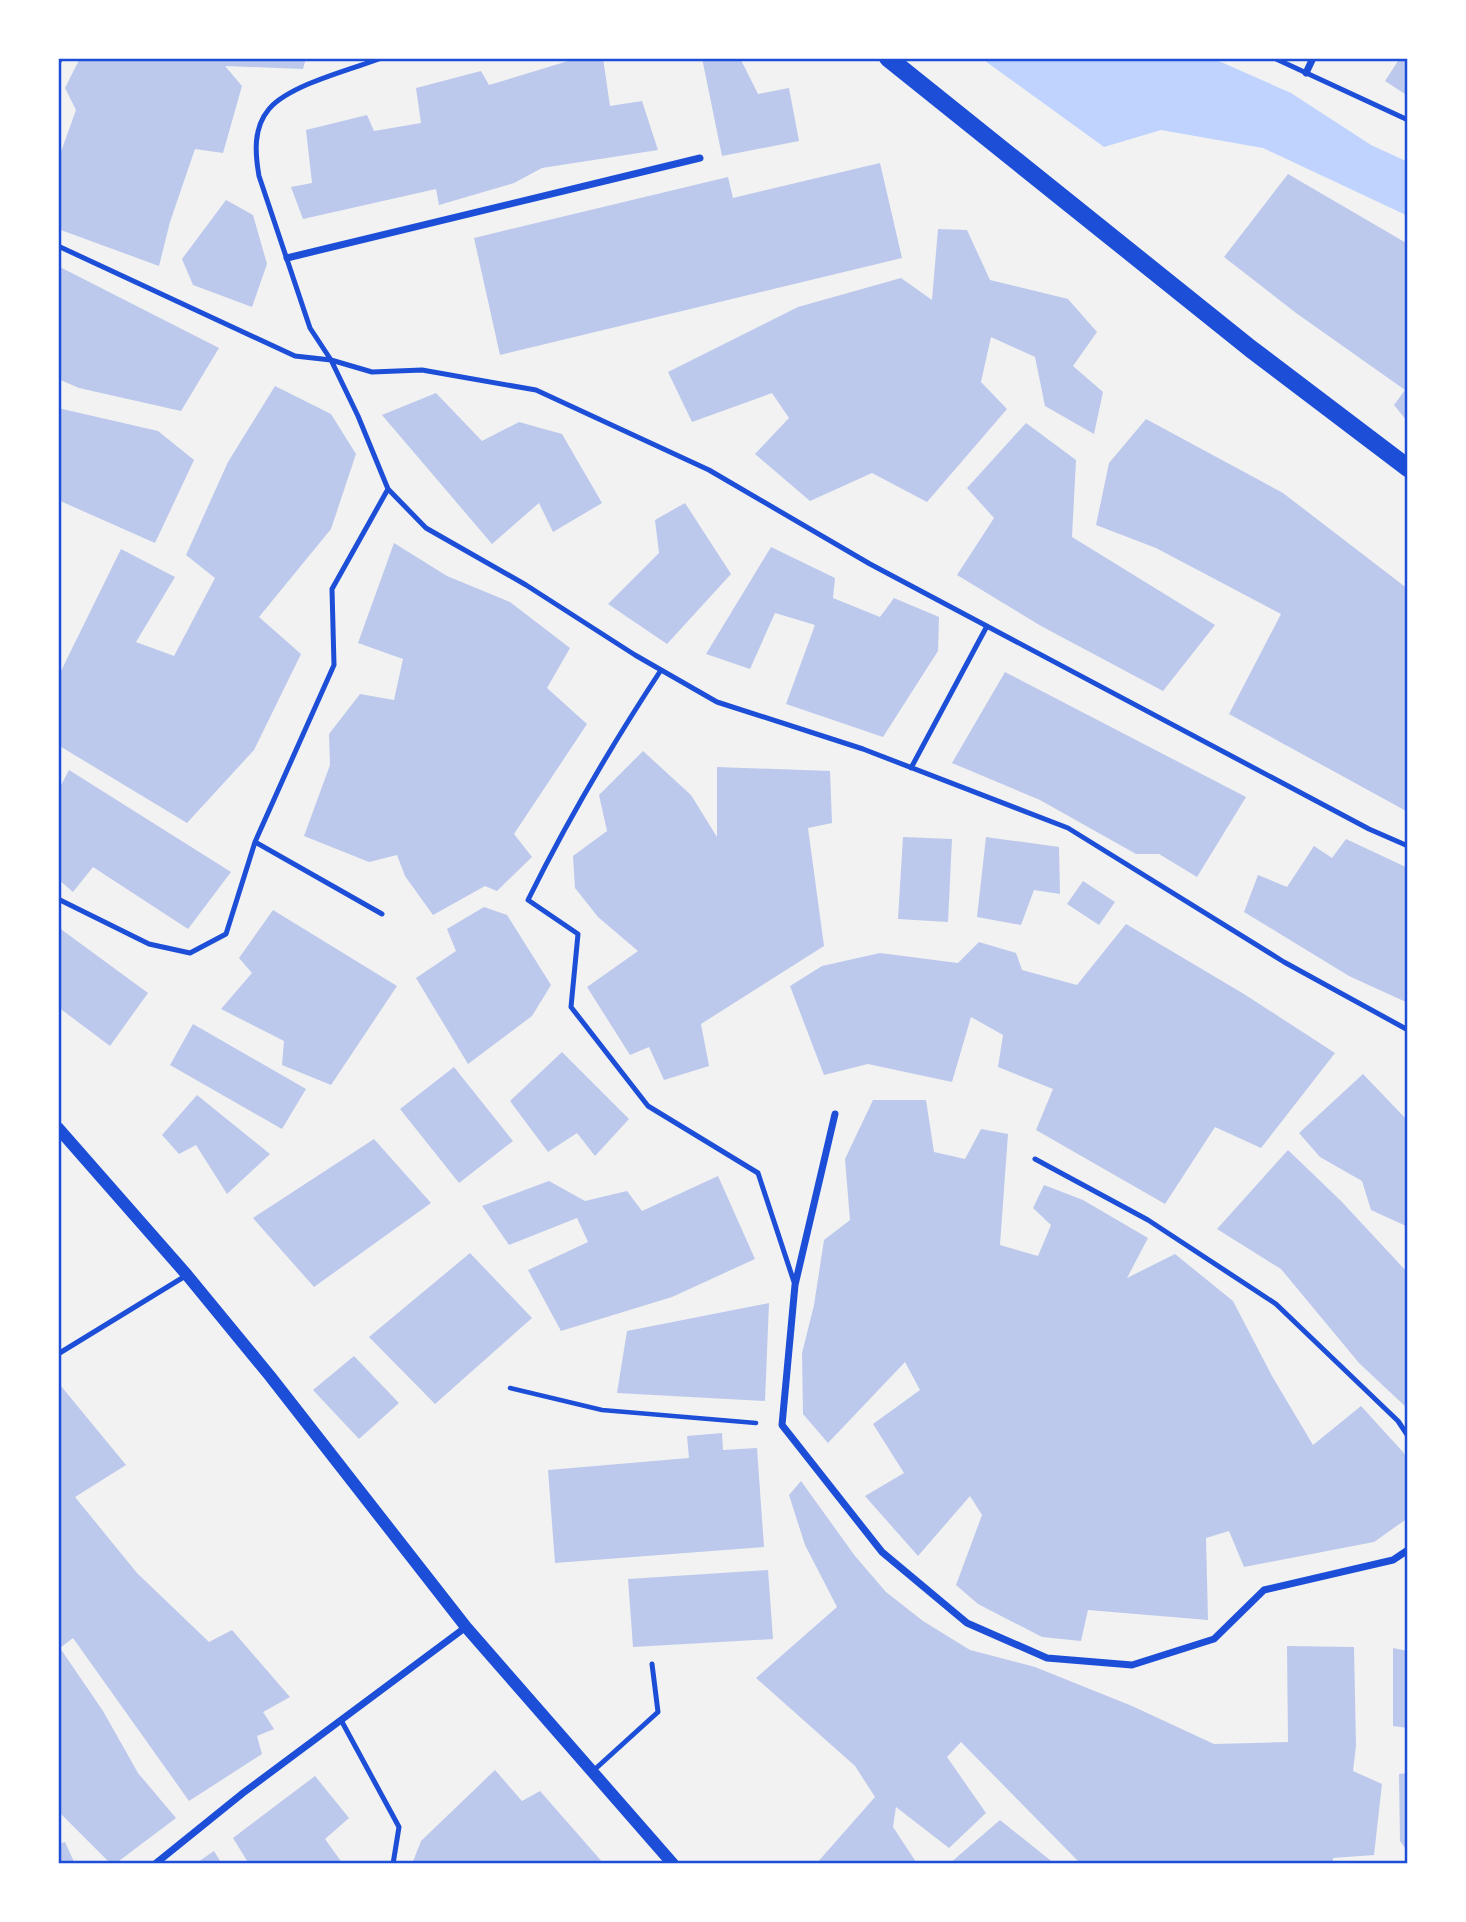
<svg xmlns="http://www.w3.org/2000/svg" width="1466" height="1922" font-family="'PT Sans Narrow',sans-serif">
  <rect width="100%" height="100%" fill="#f2f2f2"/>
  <path fill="#bfd3fe" d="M981 58H1212L1291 93 1371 145 1408 162V216L1263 148 1161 130 1104 147Z"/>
  <path fill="#bdc9ec" d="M80 58H306L303 69 225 66 242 86 223 153 195 149 170 222 159 266 58 229V160L76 110 65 88Z
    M578 58H603L610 106 642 101 658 150 542 168 514 183 439 205 436 189 303 219 291 187 312 183 306 130 367 115 374 131 421 123 416 88 481 71 489 85Z
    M702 58H740L758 94 789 88 799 141 722 156Z
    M1400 58H1408V96L1385 81Z
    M880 163 902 258 500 355 474 238 728 177 733 198Z
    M1288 174 1408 244 1407 421 1394 405 1405 390 1296 313 1224 257Z
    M226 200 253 215 267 264 252 307 193 285 182 259Z
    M938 229 967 230 990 280 1068 299 1097 332 1073 366 1103 392 1094 434 1045 406 1035 357 991 337 981 382 1007 409 927 502 872 473 810 501 755 454 789 418 772 393 692 422 668 372 798 307 901 278 932 300Z
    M58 266 219 348 181 411 79 388 58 379Z
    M275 386 331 414 356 454 331 529 259 617 301 654 254 750 187 823 58 745V677L121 549 175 577 136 642 174 656 215 578 186 555 228 462Z
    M436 393 482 441 519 422 562 434 602 503 553 532 539 503 492 544 382 415Z
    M58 408 158 431 194 460 155 543 58 500Z
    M1146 419 1283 493 1408 589V812L1229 714 1281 614 1156 548 1096 525 1109 463Z
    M1026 423 1076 460 1072 537 1215 625 1163 691 1041 626 957 575 994 518 967 488Z
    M685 503 731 574 667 644 608 604 659 553 655 520Z
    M394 543 447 576 510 602 570 648 547 688 587 724 514 834 532 857 497 891 485 886 433 915 405 876 397 855 369 862 304 836 330 765 329 734 360 694 394 700 403 659 358 643Z
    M771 547 835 578 833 598 880 617 894 598 939 617 938 651 883 737 786 704 815 625 775 613 750 669 706 654Z
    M1005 672 1246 797 1197 877 1159 854H1136L1040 800 952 763Z
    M643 751 691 795 717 837V767L830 771 832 823 808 828 824 946 701 1024 709 1066 664 1080 649 1047 630 1055 587 987 638 951 598 917 575 888 573 856 607 831 599 795Z
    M69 770 231 872 188 929 93 867 73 892 58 879V791Z
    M903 837 952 839 948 922 898 919Z
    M986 837 1059 847 1060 894 1034 890 1021 925 977 917Z
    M1346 839 1408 868V1003L1349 976 1244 912 1258 875 1287 887 1314 846 1332 858Z
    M1083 881 1115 902 1099 925 1067 904Z
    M484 907 507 915 551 985 532 1016 468 1064 416 978 456 951 447 929Z
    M273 910 397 986 331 1085 282 1065 284 1041 221 1009 252 973 239 958Z
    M1126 924 1244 994 1335 1053 1261 1148 1215 1127 1165 1204 1036 1130 1053 1089 998 1067 1003 1035 971 1017 952 1082 868 1064 824 1075 790 986 822 966 880 953 958 963 979 942 1016 953 1022 970 1077 985Z
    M58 927 148 993 110 1046 58 1007Z
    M193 1024 306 1089 282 1129 170 1065Z
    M562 1052 629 1119 595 1156 577 1133 548 1152 510 1101Z
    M454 1067 513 1141 459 1183 400 1109Z
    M1363 1074 1408 1121V1224L1406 1226 1371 1210 1362 1181 1320 1157 1299 1133Z
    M197 1095 270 1154 227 1194 196 1145 179 1154 162 1135Z
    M873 1100H926L934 1152 965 1159 981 1129 1008 1134 1000 1245 1038 1256 1051 1225 1033 1208 1044 1185 1083 1200 1148 1238 1127 1278 1175 1254 1233 1301 1272 1376 1313 1445 1361 1406 1403 1452 1408 1460V1518L1374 1542 1244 1567 1229 1531 1206 1538 1208 1620 1088 1610 1081 1641 1042 1637 978 1604 956 1585 982 1515 970 1496 918 1556 865 1496 904 1473 873 1424 920 1390 905 1362 828 1443 803 1414 802 1353 814 1305 824 1240 850 1220 845 1159Z
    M374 1139 431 1203 314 1287 253 1218Z
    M1288 1150 1341 1201 1408 1273V1409L1359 1363 1281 1269 1217 1229Z
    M718 1176 755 1259 672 1297 561 1331 528 1270 588 1242 577 1218 509 1245 482 1206 549 1181 585 1201 627 1191 642 1211Z
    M470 1253 532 1318 435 1404 369 1337Z
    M769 1303 765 1401 617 1393 627 1331Z
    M354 1356 399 1403 359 1439 313 1390Z
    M61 1386 126 1465 75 1497 137 1573 209 1642 232 1630 290 1697 263 1712 274 1729 257 1736 262 1754 189 1801 73 1638 60 1648 103 1711 138 1773 176 1818 115 1864H111L58 1811V1388Z
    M722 1433 723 1450 757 1448 764 1547 555 1563 548 1470 689 1458 687 1436Z
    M801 1481 855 1556 886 1592 923 1621 970 1650 1035 1667 1132 1706 1214 1744 1288 1742 1287 1646 1354 1647 1356 1746 1353 1771 1382 1784 1374 1855 1333 1858V1864H1081L961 1742 947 1757 986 1813 949 1848 896 1807 893 1827 916 1862 912 1864H816L875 1797 855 1766 756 1678 837 1607 805 1545 789 1495Z
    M768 1570 773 1639 633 1647 628 1579Z
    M1393 1648 1408 1651V1728L1393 1726Z
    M495 1770 522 1801 540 1791 604 1864H412L421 1841Z
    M1408 1773V1852L1400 1841 1399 1774Z
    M315 1776 349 1818 325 1839 343 1864H249L233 1838Z
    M1000 1820 1055 1864H949Z
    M65 1842 75 1864H60L58 1860V1844Z
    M214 1851 222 1864H195Z"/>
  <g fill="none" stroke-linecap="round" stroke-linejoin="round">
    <path stroke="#1d4ed8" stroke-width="4.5" d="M510 1388 602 1410 756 1423"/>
    <path stroke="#1d4ed8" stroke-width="5" d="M382 58C352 69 289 85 269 109 253 128 255 153 259 176L310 328 331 360 358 416 388 489 426 528 526 585 635 655 717 702 863 749 1068 828 1284 962 1408 1030
      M1274 58 1408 120
      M58 246 295 356 331 360 372 372 422 370 536 390 709 470 870 564 1369 829 1408 846
      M661 670C611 746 568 819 528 900L578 934 571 1007 648 1106 758 1173 795 1285
      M911 768 987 626
      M58 899 149 944 190 953 226 934 255 842
      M382 914 255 842 334 665 332 589 388 489
      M1035 1159 1148 1220 1276 1304 1398 1421 1408 1436
      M58 1354 187 1275
      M341 1720 399 1827 393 1864
      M593 1771 658 1712 652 1664"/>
    <path stroke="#1d4ed8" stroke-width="7" d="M58 61 60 58
      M1306 73 1313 58
      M287 258 700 158
      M835 1114 795 1285 782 1425 882 1552 967 1623 1047 1658 1132 1665 1214 1639 1264 1590 1393 1560 1408 1550
      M155 1864 243 1793 466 1627"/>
    <path stroke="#1d4ed8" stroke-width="12" d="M58 1128 187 1275 270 1376 466 1627 673 1864"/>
    <path stroke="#1d4ed8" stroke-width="18" d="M888 58 1251 349 1408 468"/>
  </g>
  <rect width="1466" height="1922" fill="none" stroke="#ffffff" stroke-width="119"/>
  <rect x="60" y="60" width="1346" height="1802" fill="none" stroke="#1d4ed8" stroke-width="2.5"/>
</svg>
